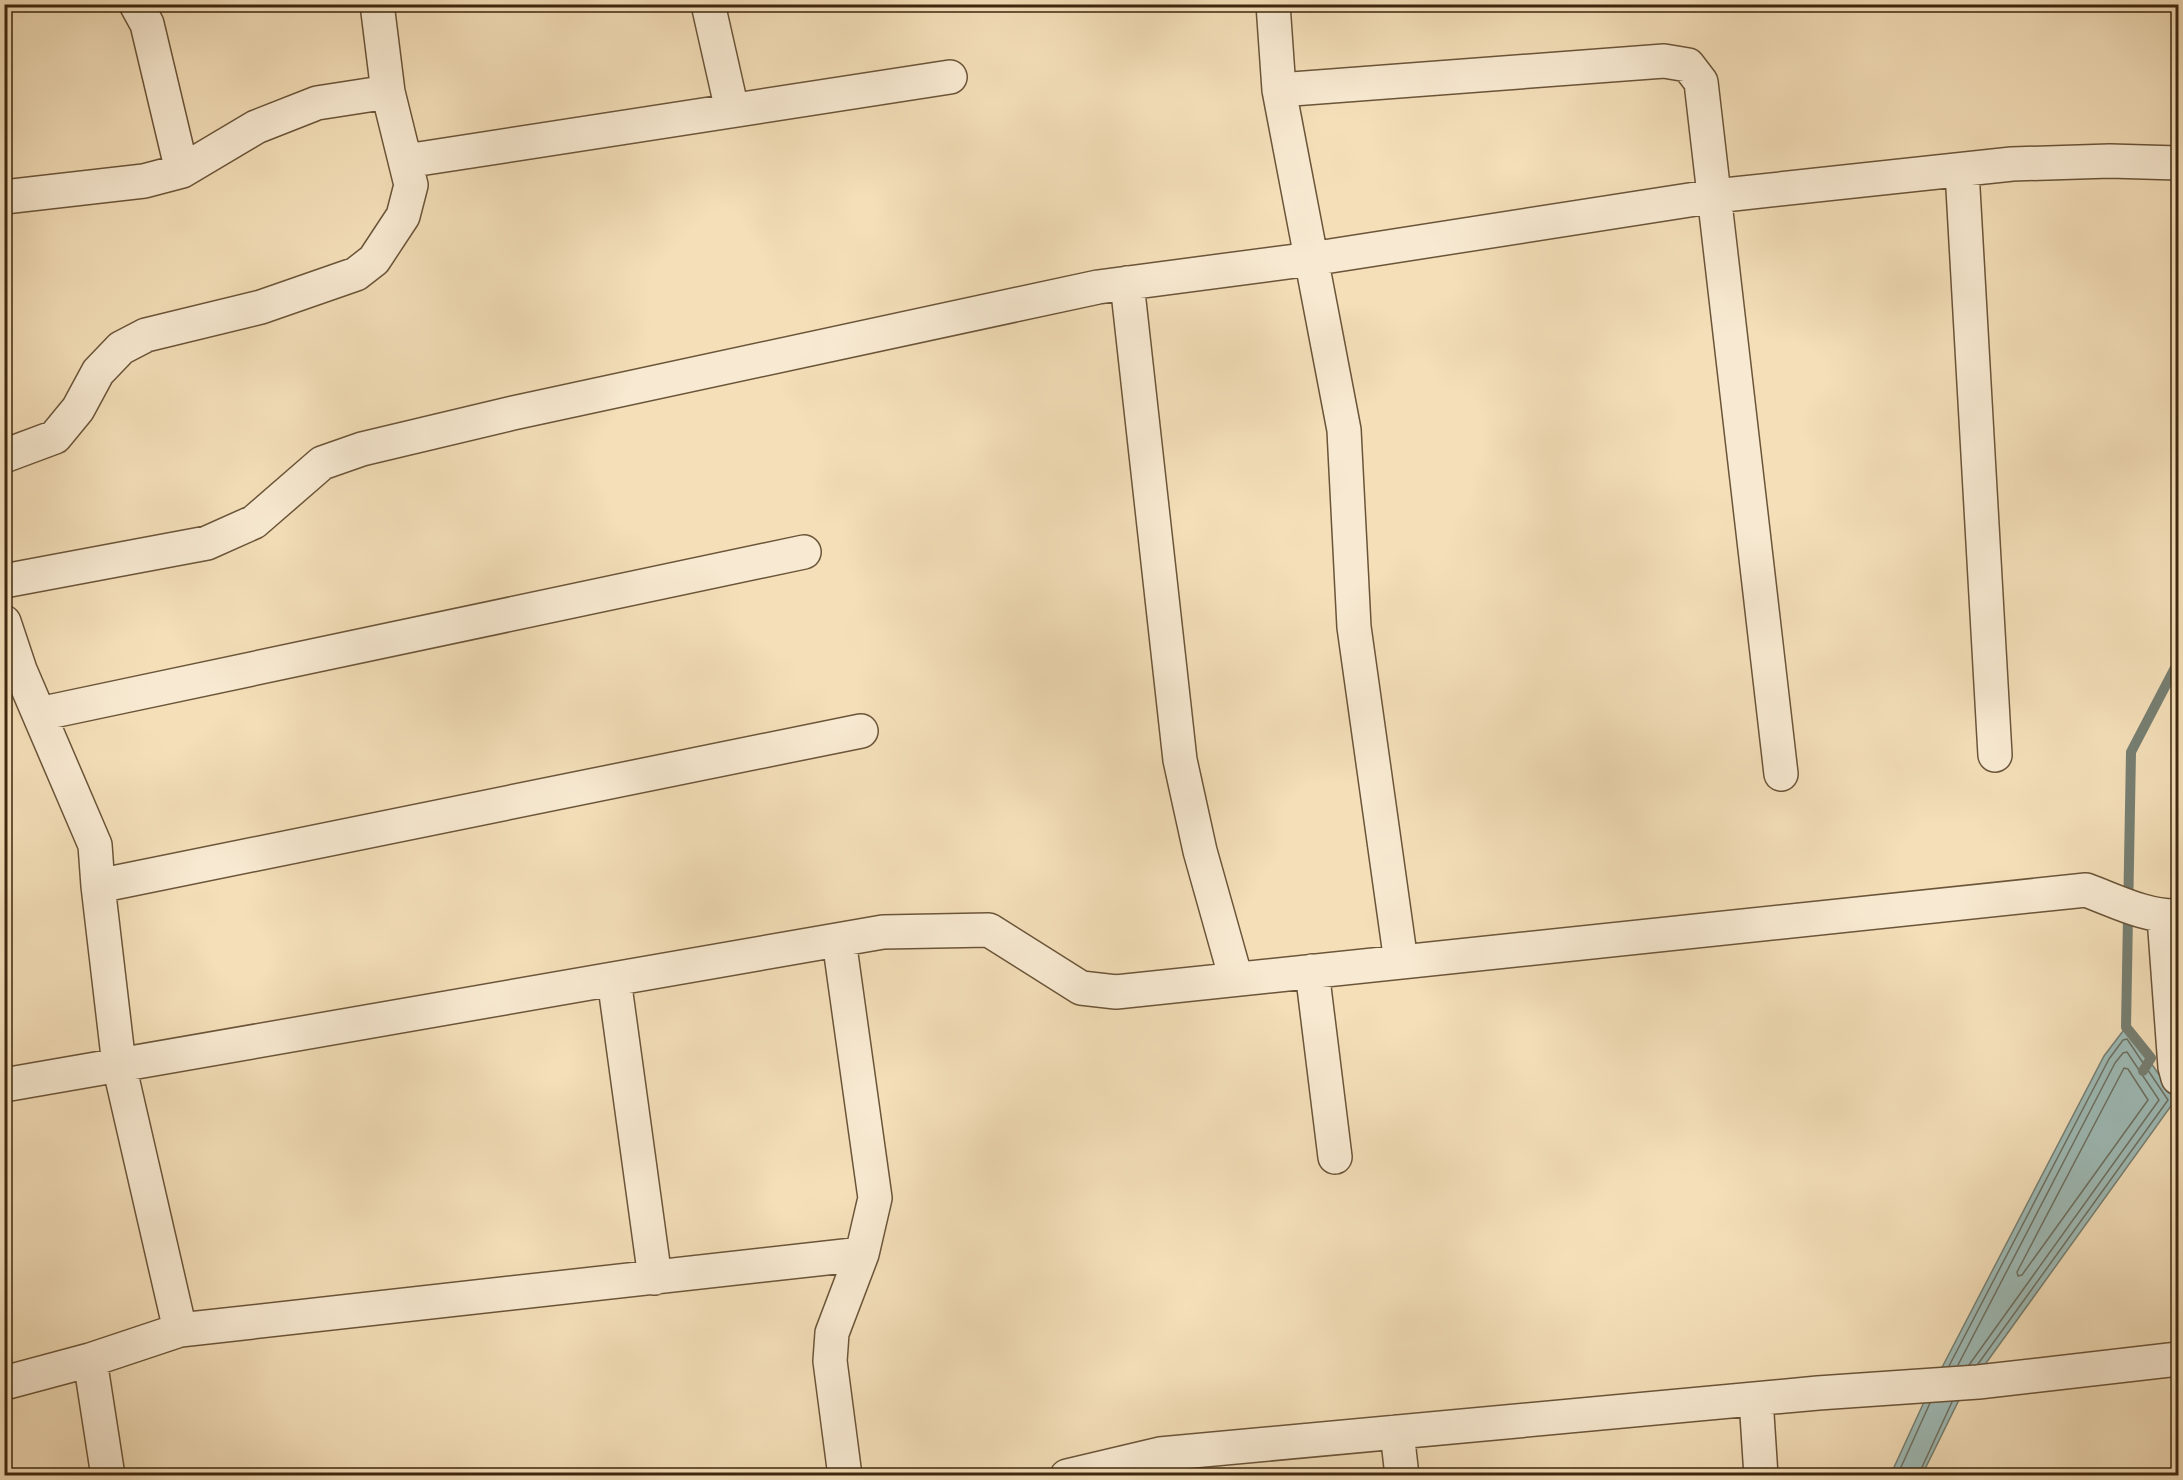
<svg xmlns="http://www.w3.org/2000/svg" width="2183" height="1480" font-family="'IM FELL Great Primer',serif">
  <rect width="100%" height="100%" fill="#f4dfb9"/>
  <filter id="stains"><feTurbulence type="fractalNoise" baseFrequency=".00333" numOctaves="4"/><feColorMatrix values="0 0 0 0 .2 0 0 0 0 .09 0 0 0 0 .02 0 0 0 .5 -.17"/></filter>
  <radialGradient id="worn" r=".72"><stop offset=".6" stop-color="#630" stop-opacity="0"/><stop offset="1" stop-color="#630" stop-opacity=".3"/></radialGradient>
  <path fill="#9ebbb7" stroke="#778073" stroke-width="1.5" d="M2126 1027 2176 1099 1958 1402 1922 1475 1890 1476 1924 1402 2104 1056Z"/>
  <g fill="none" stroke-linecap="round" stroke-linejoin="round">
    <path stroke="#6e7162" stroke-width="1.5" d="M2124 1068 2128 1069 2148 1100 2022 1275 2018 1276 2017 1272Z
      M1958 1365 2115 1063 2123 1053 2127 1052 2159 1100 1969 1365
      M1949 1366 2109 1059 2123 1040 2127 1039 2168 1100 1978 1364
      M1897 1476 1930 1403
      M1918 1476 1952 1402"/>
    <path stroke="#778073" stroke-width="10" d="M2143 1071 2151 1058 2126 1027 2131 752 2178 662"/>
    <g stroke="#6b5539" stroke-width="36">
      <path id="minor" d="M136 4 147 24 182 171
        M708 4 732 110
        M1273 4 1279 90 1344 430 1354 627 1401 962
        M1279 90 1664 61 1688 65 1701 82 1781 774
        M406 161 950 77
        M1962 171 1995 755
        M4 197 144 181 182 171 256 127 317 103 388 92
        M1127 283 1180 760 1200 851 1236 979
        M4 456 55 437 78 409 98 372 121 348 146 335 261 307 356 274 374 260 403 216 411 185 388 92 377 4
        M4 581 207 543 254 522 322 463 362 449 513 413 1098 287 1311 259 1715 196 2012 164 2110 161 2178 163
        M4 622 20 670 95 845 98 886 119 1065 180 1330 90 1360 108 1476
        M39 714 804 552
        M98 886 861 731
        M2164 917 2175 1067 2178 1078
        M839 940 875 1198 862 1254 832 1333 830 1361 845 1476
        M1312 971 1335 1157
        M614 979 655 1278
        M4 1085 883 932 989 930 1081 988 1116 992 2086 890C2116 901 2146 917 2178 916
        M180 1330 862 1254
        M4 1383 90 1360
        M1756 1399 1761 1476
        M1397 1432 1402 1476
        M1067 1476 1160 1454 1818 1393 1978 1382 2178 1359"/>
    </g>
    <use href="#minor" stroke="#f8ead2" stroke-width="33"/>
  </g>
  <rect width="2183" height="1480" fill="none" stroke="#f4dfb9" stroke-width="24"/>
  <rect x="6" y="6" width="2171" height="1468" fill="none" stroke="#3d270e" stroke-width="3"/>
  <rect x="12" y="12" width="2159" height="1456" fill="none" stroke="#3d270e" stroke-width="1.5"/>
  <rect width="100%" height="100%" filter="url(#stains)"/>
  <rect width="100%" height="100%" fill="url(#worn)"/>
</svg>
